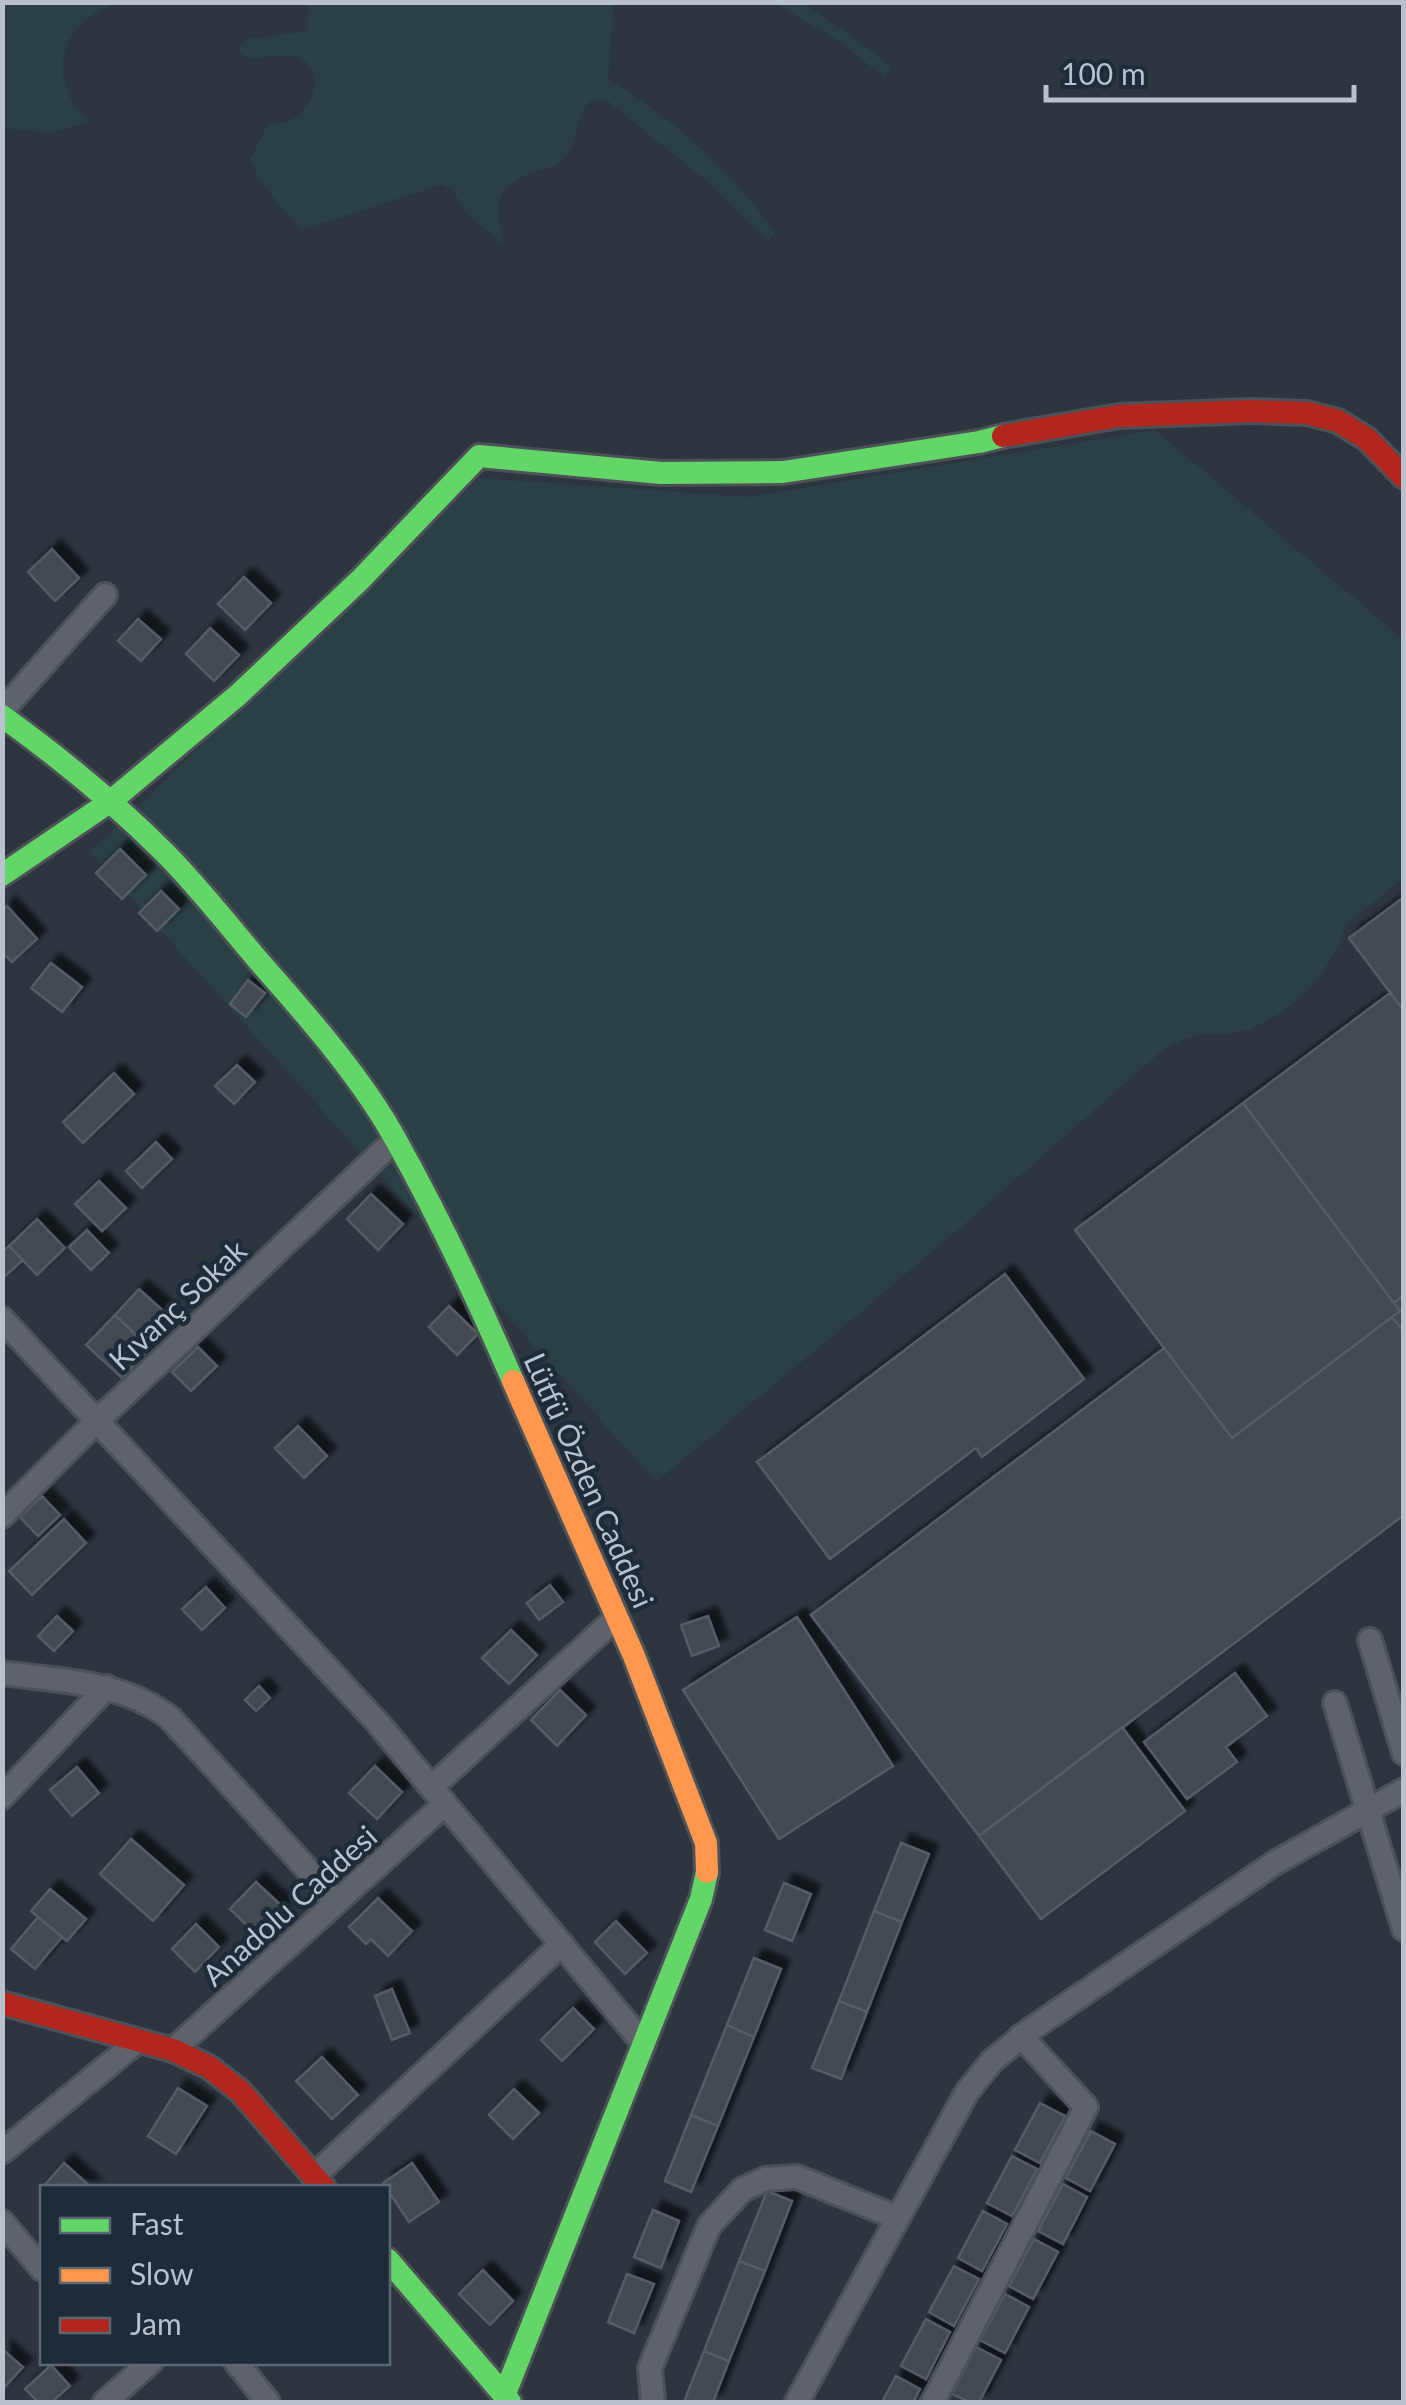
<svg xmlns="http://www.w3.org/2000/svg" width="1406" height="2405" font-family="Lato,sans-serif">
  <defs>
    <filter id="shadow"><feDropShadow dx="9" dy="-9" stdDeviation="2.5" flood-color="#0009"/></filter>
  </defs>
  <rect width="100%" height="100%" fill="#2d353e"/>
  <path fill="#2a4044" d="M2 3H117C102 9 87 17 77 29 52 59 62 100 91 121L50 133 3 128Z
    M309 3H614L608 79C675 120 729 168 775 233L768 241 704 179 609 102C572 90 583 138 567 156 549 176 516 167 501 197 495 209 501 230 503 244L469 216 452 190 441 185 301 230 256 176V170L250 160 268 123C309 132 334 66 295 57 280 53 261 59 246 58L240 51V46L248 39 307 31Z
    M775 3H803L865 46 891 68 884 77 836 39Z
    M1155 430 1403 639V878L1345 926 1339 944 1321 976 1309 989 1283 1012 1250 1029 1231 1034H1201L1186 1038 1164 1049 981 1210 820 1347 656 1482 90 852 480 478 748 497Z"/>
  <path fill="#434951" stroke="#565c65" stroke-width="2.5" filter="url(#shadow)" d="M52 549 79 578 55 601 28 572Z
    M244 577 271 603 245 630 218 604Z
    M138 619 161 639 141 661 118 641Z
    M210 628 239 655 214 681 186 654Z
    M120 849 146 875 122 899 96 873Z
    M161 891 179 909 157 931 139 913Z
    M1404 897V1011L1349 938Z
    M7 906 37 939 12 962 2 952V911Z
    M51 963 82 987 62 1012 31 988Z
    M248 980 265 993 246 1017 230 1004Z
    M1390 993 1404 1011V1295L1394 1303 1243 1103Z
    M237 1065 255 1082 234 1104 215 1086Z
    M114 1073 134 1094 83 1143 63 1122Z
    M1243 1103 1400 1311 1232 1438 1075 1230Z
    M156 1142 172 1159 142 1188 126 1171Z
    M99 1181 126 1208 102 1231 75 1204Z
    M371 1194 403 1224 378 1250 347 1219Z
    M37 1219 65 1248 37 1275 9 1246Z
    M87 1230 109 1253 91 1270 69 1247Z
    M9 1246 23 1260 2 1279V1252Z
    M1005 1274 1084 1379 982 1457 976 1448 830 1559 757 1462Z
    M139 1289 169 1316 144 1343 115 1315Z
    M1404 1295V1332L1392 1317 1400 1311 1394 1303Z
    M449 1306 478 1334 457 1355 429 1327Z
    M115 1315 150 1348 122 1378 86 1345Z
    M1392 1317 1404 1332V1515L979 1836 811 1615 1164 1348 1232 1438Z
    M198 1347 217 1366 191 1391 172 1372Z
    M298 1426 327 1456 304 1478 275 1448Z
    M42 1496 60 1515 38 1536 20 1517Z
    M64 1519 86 1543 32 1595 9 1571Z
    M550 1585 563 1602 539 1620 527 1603Z
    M206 1587 225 1608 202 1630 182 1609Z
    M57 1616 73 1631 54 1651 38 1636Z
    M708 1616 719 1646 692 1656 681 1625Z
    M797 1617 893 1766 779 1839 683 1690Z
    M511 1630 537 1655 509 1684 482 1658Z
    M1235 1673 1267 1716 1226 1747 1237 1762 1187 1799 1144 1742Z
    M259 1686 270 1698 256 1711 245 1700Z
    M560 1690 586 1715 557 1746 531 1720Z
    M1122 1727 1185 1811 1041 1919 979 1836Z
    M375 1766 402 1792 377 1819 349 1793Z
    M77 1767 99 1793 72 1816 50 1790Z
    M131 1839 184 1885 153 1921 100 1874Z
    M901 1843 929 1854 902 1922 874 1911Z
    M256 1882 283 1907 257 1935 230 1909Z
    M784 1883 811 1894 792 1941 765 1930Z
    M50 1889 86 1919 67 1941 31 1911Z
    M378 1898 412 1931 388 1956 371 1939 366 1944 349 1927Z
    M874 1911 902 1922 867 2012 839 2001Z
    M38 1917 62 1937 35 1969 11 1949Z
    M616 1921 647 1953 625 1974 595 1942Z
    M196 1924 219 1947 195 1972 172 1949Z
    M754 1958 781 1969 754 2037 727 2025Z
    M392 1989 410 2033 392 2040 375 1996Z
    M839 2001 867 2012 841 2079 812 2068Z
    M573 2008 594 2029 562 2061 541 2040Z
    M727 2025 754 2037 718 2126 691 2115Z
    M322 2057 358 2095 332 2119 296 2081Z
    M178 2088 207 2106 176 2154 148 2136Z
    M514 2089 539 2113 513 2139 489 2115Z
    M1040 2103 1065 2116 1040 2163 1015 2150Z
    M691 2115 718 2126 691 2192 665 2181Z
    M1091 2131 1115 2144 1090 2191 1066 2178Z
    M1012 2156 1037 2169 1012 2216 987 2203Z
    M64 2163 92 2188H42Z
    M412 2163 439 2202 409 2222 383 2183Z
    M1063 2184 1087 2197 1063 2244 1038 2231Z
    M767 2191 792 2201 765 2271 739 2261Z
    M653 2210 679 2221 661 2268 634 2257Z
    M983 2211 1007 2224 982 2271 958 2258Z
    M1034 2239 1058 2252 1033 2299 1009 2286Z
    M739 2261 765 2271 729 2361 704 2351Z
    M954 2266 979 2279 954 2326 929 2312Z
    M483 2270 513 2301 490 2325 459 2294Z
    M627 2274 654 2284 634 2333 608 2322Z
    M1005 2294 1029 2307 1005 2353 980 2340Z
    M926 2319 950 2332 926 2379 901 2366Z
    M976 2347 1001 2360 979 2402H969L952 2394Z
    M2 2349 23 2367 2 2390Z
    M704 2351 729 2361 713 2402H684Z
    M51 2365 70 2386 52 2402H38L25 2389Z
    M896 2376 920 2389 913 2402H882Z"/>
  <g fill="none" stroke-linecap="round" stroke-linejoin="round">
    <g stroke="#4c5158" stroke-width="28">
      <path id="street" d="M2 711 105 595
        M2 1319 378 1723 644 2044
        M2 1516 98 1420 396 1139
        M1370 1640 1404 1753
        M2 1673C61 1681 122 1681 170 1718L337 1902
        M1335 1703 1404 1929
        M432 1787 617 1617
        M2 1797 107 1687
        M173 2050 445 1804
        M2 2152 138 2041
        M314 2176 562 1944
        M2 2222 42 2269
        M236 2362 268 2402
        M105 2402 151 2362
        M653 2402 650 2368 709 2226 742 2190 765 2179 797 2177 898 2218
        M797 2402 967 2092 992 2061 1030 2030 1273 1864 1404 1790
        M933 2402 1086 2107 1021 2036"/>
    </g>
    <g stroke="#4c5158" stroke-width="28">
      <path id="fast" d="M2 716C60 758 114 802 164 852 200 888 231 929 264 967 310 1019 364 1081 397 1142 440 1219 478 1300 513 1381
        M2 875 111 801 238 695 360 580 479 456 661 473 783 472 979 442 1003 436
        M388 2260 510 2402
        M504 2396 701 1899 707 1872"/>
    </g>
    <g stroke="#4c5158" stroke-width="28">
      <path id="slow" d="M513 1381 634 1656 706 1843 707 1872"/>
    </g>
    <g stroke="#4c5158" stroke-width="28">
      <path id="jam" d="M1003 436 1119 416 1251 411 1307 413 1338 421 1367 439 1404 477
        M2 2003 173 2050 209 2067 240 2091 324 2188"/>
    </g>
    <use href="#street" stroke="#5e636b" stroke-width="22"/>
    <use href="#fast" stroke="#63d668" stroke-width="22"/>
    <use href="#slow" stroke="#ff974d" stroke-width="22"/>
    <use href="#jam" stroke="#b3261e" stroke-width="22"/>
  </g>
  <g text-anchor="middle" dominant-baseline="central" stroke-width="9" stroke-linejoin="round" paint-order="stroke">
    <g font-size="30" fill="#b9c1cd" stroke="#202b39">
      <text transform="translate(177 1304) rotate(-43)">Kıvanç Sokak</text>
      <text transform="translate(590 1480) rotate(66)">Lütfü Özden Caddesi</text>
      <text transform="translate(289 1905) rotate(-42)">Anadolu Caddesi</text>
    </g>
  </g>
  <rect width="1406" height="2405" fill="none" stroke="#b9c1cd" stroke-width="10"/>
  <rect x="40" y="2185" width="350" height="180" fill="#202b39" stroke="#5d6774" stroke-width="2.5"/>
  <rect x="60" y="2218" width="50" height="15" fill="#63d668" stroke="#5d6774" stroke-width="2.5"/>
  <text x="130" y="2235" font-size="30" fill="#b9c1cd">Fast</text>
  <rect x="60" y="2268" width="50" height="15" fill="#ff974d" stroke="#5d6774" stroke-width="2.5"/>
  <text x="130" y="2285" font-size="30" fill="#b9c1cd">Slow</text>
  <rect x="60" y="2318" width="50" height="15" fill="#b3261e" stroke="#5d6774" stroke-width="2.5"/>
  <text x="130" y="2335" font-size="30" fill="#b9c1cd">Jam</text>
  <path d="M1046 85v15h308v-15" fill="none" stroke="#b9c1cd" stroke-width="5"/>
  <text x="1061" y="85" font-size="30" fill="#b9c1cd" stroke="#202b39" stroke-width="8" paint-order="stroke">100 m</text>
</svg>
